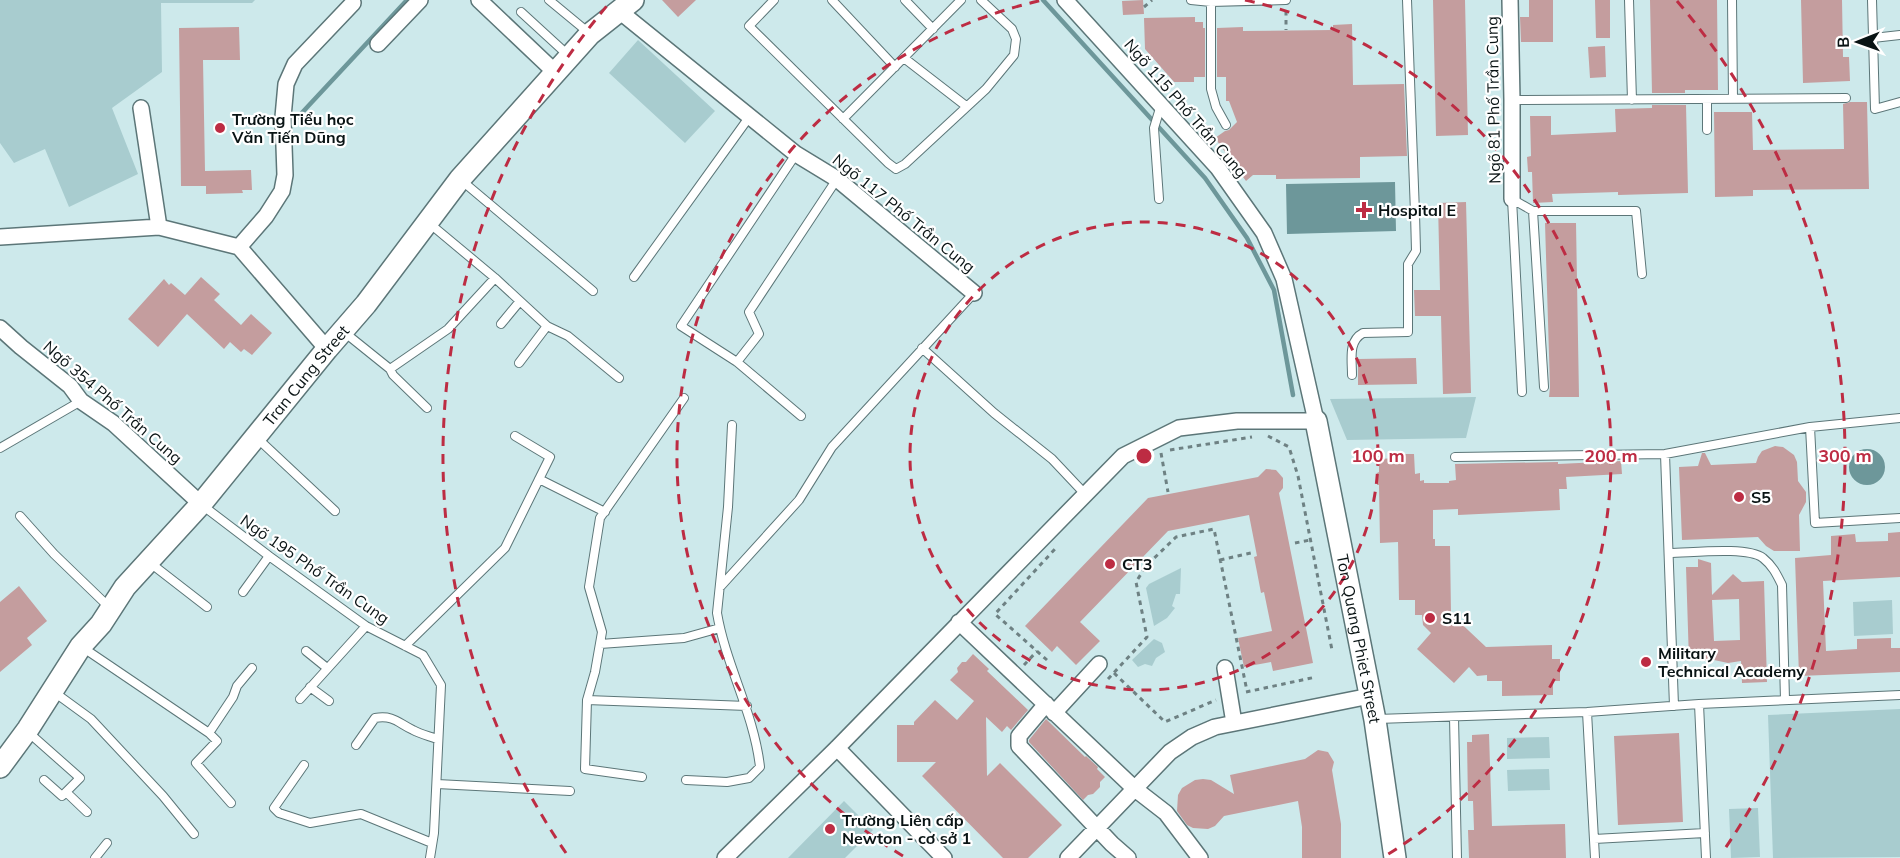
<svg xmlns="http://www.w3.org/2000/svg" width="1900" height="858" font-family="Mulish,sans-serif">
  <rect width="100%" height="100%" fill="#cde9eb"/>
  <path fill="#a8cccf" d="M0 0H255L252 3H161L162 72 112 108 138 174 69 207 45 149 14 163 0 143Z
    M638 40 715 111 685 143 609 73Z
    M1476 397 1466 438 1347 440 1330 399Z
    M1181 568 1180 594H1176L1172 606 1175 608 1167 618 1154 626 1146 588 1149 584Z
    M1892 600 1893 634 1854 636 1853 602Z
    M1154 639 1162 643 1165 652 1156 658 1152 666 1145 664 1138 667 1132 660Z
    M1900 709V857L1773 858 1768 715Z
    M1549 737 1550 758 1507 759V738Z
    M1549 769 1550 790 1508 791 1507 770Z
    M844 801 873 830 845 858H788Z
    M1758 808 1760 857 1731 858 1729 809Z"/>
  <path fill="#6d979a" d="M1395 182 1396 231 1287 234 1286 184Z
    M1849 467a18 18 0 1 1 36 0a18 18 0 1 1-36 0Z"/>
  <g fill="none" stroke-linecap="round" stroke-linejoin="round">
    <path stroke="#6d979a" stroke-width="4.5" d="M1043 0 1205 178 1247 238 1274 290 1293 395
      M298 117 407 0"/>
  </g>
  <path fill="#c49d9e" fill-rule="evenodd" d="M662 0H696L678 17Z
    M1143 0 1144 14 1123 15 1122 1Z
    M1433 0H1465L1468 135 1436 136Z
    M1529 0H1553V42H1521L1520 17H1529Z
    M1595 0H1610V38H1596Z
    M1650 0H1717L1718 90H1685V93H1652Z
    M1801 0H1842L1843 57H1849L1850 81 1803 83Z
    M1195 17V22H1203V28H1205V77H1194V82H1174L1145 49 1144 18Z
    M1352 24 1353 85 1404 84 1407 156 1360 157V178L1276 179V175H1253L1246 181 1215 138 1225 131 1229 130 1237 122 1229 101H1226V77H1217V28L1243 27V31L1333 30V25Z
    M239 27 240 60H203L205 171 251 170 252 190H242L243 193 206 194V186H181L179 28Z
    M1605 46 1606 77 1590 78 1588 47Z
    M1850 102H1867L1869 189 1753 190V196L1715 197 1714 112H1752L1753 150 1844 149 1843 104Z
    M1652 105H1686L1688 193 1618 195V192L1552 194 1553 202 1533 203 1532 172H1528L1527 157 1531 156 1530 116H1551V135L1616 132 1615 109 1652 108Z
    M1466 202 1471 393 1443 394 1441 316H1415L1414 290H1440L1438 203Z
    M1545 223H1576L1579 397H1549L1550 387Z
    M201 277 220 294 214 300 241 325 251 314 272 333 252 355 244 349 241 352 230 342 224 349 187 314 158 347 128 319 164 279 169 285 171 283 185 295Z
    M1416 358 1417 384 1358 385V359Z
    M1775 446 1783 447 1794 455 1797 462 1798 481 1806 492V502L1799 515 1800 551H1774L1766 546 1758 537 1682 540 1679 467 1698 466 1702 453H1705L1711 465 1756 463 1758 457 1762 451Z
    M1396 454H1414L1415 474 1420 473V481L1424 480V483H1449V481L1456 480 1455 464 1558 462V464L1621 461 1622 474 1566 477 1567 489H1559L1560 510 1458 515V509L1433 510V539H1435V546H1450L1451 614 1486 647 1552 645V659H1560V681H1553V695L1502 696V681H1487V675L1477 676 1469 667 1454 683 1417 649 1431 633 1423 625 1422 615H1415V600H1399L1398 542 1380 543 1379 485H1377V473L1379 472V459L1396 458Z
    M1266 469 1276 470 1283 478V488L1279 493 1313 663 1273 671 1271 662 1244 667 1238 638 1272 631 1264 592 1261 593 1257 572 1254 557 1257 556 1249 515 1168 531 1080 622 1100 641 1076 665 1057 646 1052 652 1025 626 1148 498 1258 477Z
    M1900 532V577L1823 581 1826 651 1857 649V639L1891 638V648H1900V672L1799 676 1795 558 1831 555V536L1855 534 1856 542 1888 541V533Z
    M1698 559 1711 563 1712 595 1733 574 1742 582 1764 581 1767 682 1742 683 1741 661 1728 663 1714 660 1689 661 1686 567H1698ZM1739 599 1740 640 1714 641 1712 600Z
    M19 586 47 621 27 638 32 645 0 672V602Z
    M973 654 989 669 987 671 1028 710 1011 730 1007 726 1002 732 986 717 987 776 1000 763 1062 825 1028 858H1003L922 776 936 762H897V725H914V722L935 700 957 720 974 701 950 680 958 672 957 668 962 662H966Z
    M1046 719 1085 757 1086 756 1098 767 1097 769 1105 777 1100 782V787L1093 794 1088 795 1083 800 1029 742V740Z
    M1679 733 1683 822 1618 825 1614 736Z
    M1489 734 1492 826 1565 824 1566 858H1469L1468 830H1474L1473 801H1468L1467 742H1472V735Z
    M1318 750 1328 752 1334 762 1332 770 1341 824V858H1302V827L1298 801 1224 816 1215 826 1208 829 1193 828 1187 825 1177 811 1178 795 1182 788 1195 780 1203 779 1211 780 1234 794 1230 775 1305 759Z"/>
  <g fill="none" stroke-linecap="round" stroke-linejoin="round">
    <g stroke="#5c7678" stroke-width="10">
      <path id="lane" d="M549 0 589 33
        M774 0 749 26 888 163 896 169 905 164 986 89 1014 55 1016 39 1012 29 981 0
        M832 0 895 67
        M905 0 933 29
        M1191 0 1211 2 1286 0
        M1629 0 1632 100
        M1732 0 1733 99
        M1872 0 1875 109 1900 102
        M1211 2V89L1216 107 1226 125
        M521 12 569 56
        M1873 38 1900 35
        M904 58 966 106
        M1707 99V130
        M1512 100 1846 98
        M843 119 961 0
        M796 154 681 326 737 362 801 416
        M461 180 593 291
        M1159 199 1154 128 1161 105
        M1512 199 1522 392
        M1512 199 1533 211H1636L1642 274
        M1533 211 1544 387
        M429 223 495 278 547 326 568 336 619 378
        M634 277 750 116
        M501 324 520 301
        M344 332 390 369 393 375 427 408
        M922 348 994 413 1052 459 1085 494
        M737 362 759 334 749 312 837 179
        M519 363 547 326
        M390 369 448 329 495 278
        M1352 375C1352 359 1348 341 1363 333L1408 332V264L1416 251 1415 213 1407 0
        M1810 427 1815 523 1900 518
        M257 438 335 511
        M0 448 81 401
        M1665 454 1674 706
        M1455 457 1665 454 1810 427 1900 418
        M539 479 605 512
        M202 505 269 556 366 626 423 655 441 685 434 833 430 858
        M20 516 54 554 109 607
        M1669 553C1690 553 1747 546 1763 558 1773 566 1777 575 1782 585L1785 700
        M149 562 207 607
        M721 586 799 500 832 447 974 293
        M243 592 269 556
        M600 644 684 638 720 628
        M405 646 505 548 550 457 515 436
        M82 647 209 733 233 697 237 686 252 668
        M306 651 327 668
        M310 687 329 701
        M54 692 91 719 163 796 194 834
        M300 699 366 626
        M587 700 747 706
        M1587 712 1595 858
        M1454 717 1457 858
        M1377 719 1587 712 1699 704
        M28 732 80 778 62 796 44 780
        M209 733 217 741 196 763 231 803
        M356 745 375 718C394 715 398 723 413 730 420 734 429 736 437 739
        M304 765 274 808 279 813 310 823 361 814 432 843
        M642 777 585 769 587 700 595 672 602 632 589 587 600 518 684 398
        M686 780 727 782 749 778 760 767C754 713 726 666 717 613L728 507 732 425
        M437 784 570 791
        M66 792 87 812
        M1594 839 1705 833
        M95 858 107 843
        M1706 858 1699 704 1900 695"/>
    </g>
    <g stroke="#5c7678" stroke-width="18">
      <path id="street" d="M479 0 556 73
        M1510 0 1512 100V199
        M618 10 796 154 837 179 974 293
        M378 44 420 0
        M141 108 159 227 239 247 327 349
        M0 237 159 227
        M239 247 266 216 282 191 285 175 283 117 286 84 295 64 353 3
        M0 328 21 347 70 386 81 401 113 423 201 504
        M959 622 1135 789 1166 813 1200 858
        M1225 668 1234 723
        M1046 704 1019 736V746L1112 844 1128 858
        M1054 713 1099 664
        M837 748 944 858
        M725 858 837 748 1123 456 1179 428 1237 421H1316L1284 279 1264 233 1218 168 1065 0
        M1068 858 1170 752 1192 737 1215 727 1370 696"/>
    </g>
    <g stroke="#5c7678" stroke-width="24">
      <g id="secondary">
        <path id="s1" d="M1316 421 1375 720 1395 858"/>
        <path id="s2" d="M0 767 28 729 81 646 101 624 125 587 201 504 327 349 366 304 460 179 590 34 633 0"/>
      </g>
    </g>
    <path stroke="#6e8183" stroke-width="3" stroke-dasharray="4.5 4.5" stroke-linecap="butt" d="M1144 7 1152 0
      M1286 11V30
      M1268 436 1289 447 1298 476 1332 650
      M1170 450 1252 437
      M1161 453 1168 492
      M1295 543 1310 540
      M1220 560 1251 553
      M1047 660 995 614 1055 549
      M1024 665 1037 651
      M1114 673 1165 722 1216 700
      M1108 679 1147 637 1136 582 1146 566 1176 537 1214 529 1247 691
      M1246 692 1316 677"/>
    <use href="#lane" stroke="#fff" stroke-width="8"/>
    <use href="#street" stroke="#fff" stroke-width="15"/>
    <use href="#secondary" stroke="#fff" stroke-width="21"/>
  </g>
  <g fill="none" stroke="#bd2c43" stroke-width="3" stroke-dasharray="10 8">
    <circle cx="1144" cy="456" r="234"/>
    <path d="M903 856A467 467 0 0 1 1043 0M1245 0A467 467 0 0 1 1385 856"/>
    <path d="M566 853A701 701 0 0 1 611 1M1677 1A701 701 0 0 1 1722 853"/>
  </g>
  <g fill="#bd2c43" stroke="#fff" stroke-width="2">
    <circle cx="220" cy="128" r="6"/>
    <path d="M1361 201h6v6h6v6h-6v6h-6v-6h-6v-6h6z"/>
    <circle cx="1739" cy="497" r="6"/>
    <circle cx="1110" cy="564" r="6"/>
    <circle cx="1430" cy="618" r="6"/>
    <circle cx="1646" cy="662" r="6"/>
    <circle cx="830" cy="829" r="6"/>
  </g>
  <g text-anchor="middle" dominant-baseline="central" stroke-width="4.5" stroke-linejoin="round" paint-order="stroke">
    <g font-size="16" fill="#091314" stroke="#fff">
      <text transform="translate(1493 100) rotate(-91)">Ngõ 81 Phố Trần Cung</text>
      <text transform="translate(1186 108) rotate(49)">Ngõ 115 Phố Trần Cung</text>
      <text transform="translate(904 213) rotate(39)">Ngõ 117 Phố Trần Cung</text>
      <text stroke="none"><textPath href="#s2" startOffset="498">Tran Cung Street</textPath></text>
      <text transform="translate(113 402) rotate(41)">Ngõ 354 Phố Trần Cung</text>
      <text transform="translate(315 569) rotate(35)">Ngõ 195 Phố Trần Cung</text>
      <text stroke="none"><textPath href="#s1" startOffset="222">Ton Quang Phiet Street</textPath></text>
    </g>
    <g font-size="16" font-weight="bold" fill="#091314" stroke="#fff" text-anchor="start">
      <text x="232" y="119">Trường Tiểu học<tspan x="232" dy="18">Văn Tiến Dũng</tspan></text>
      <text x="1378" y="210">Hospital E</text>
      <text x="1751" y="497">S5</text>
      <text x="1122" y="564">CT3</text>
      <text x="1442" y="618">S11</text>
      <text x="1658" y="653">Military<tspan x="1658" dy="18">Technical Academy</tspan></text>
      <text x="842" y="820">Trường Liên cấp<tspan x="842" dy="18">Newton - cơ sở 1</tspan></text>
    </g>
  </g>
  <circle cx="1144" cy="456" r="9" fill="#bd2c43" stroke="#fff" stroke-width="3"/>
  <g font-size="18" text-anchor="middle" font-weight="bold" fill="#bd2c43" stroke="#fff" stroke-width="4.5" stroke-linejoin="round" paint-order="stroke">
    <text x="1378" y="462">100 m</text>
    <text x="1611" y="462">200 m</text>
    <text x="1845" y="462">300 m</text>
  </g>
  <g transform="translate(1858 42) rotate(269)" stroke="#ffffff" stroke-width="4.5" paint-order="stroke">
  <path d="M0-4.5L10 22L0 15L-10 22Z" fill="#091314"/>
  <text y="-9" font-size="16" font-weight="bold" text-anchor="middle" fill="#091314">B</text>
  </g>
</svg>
